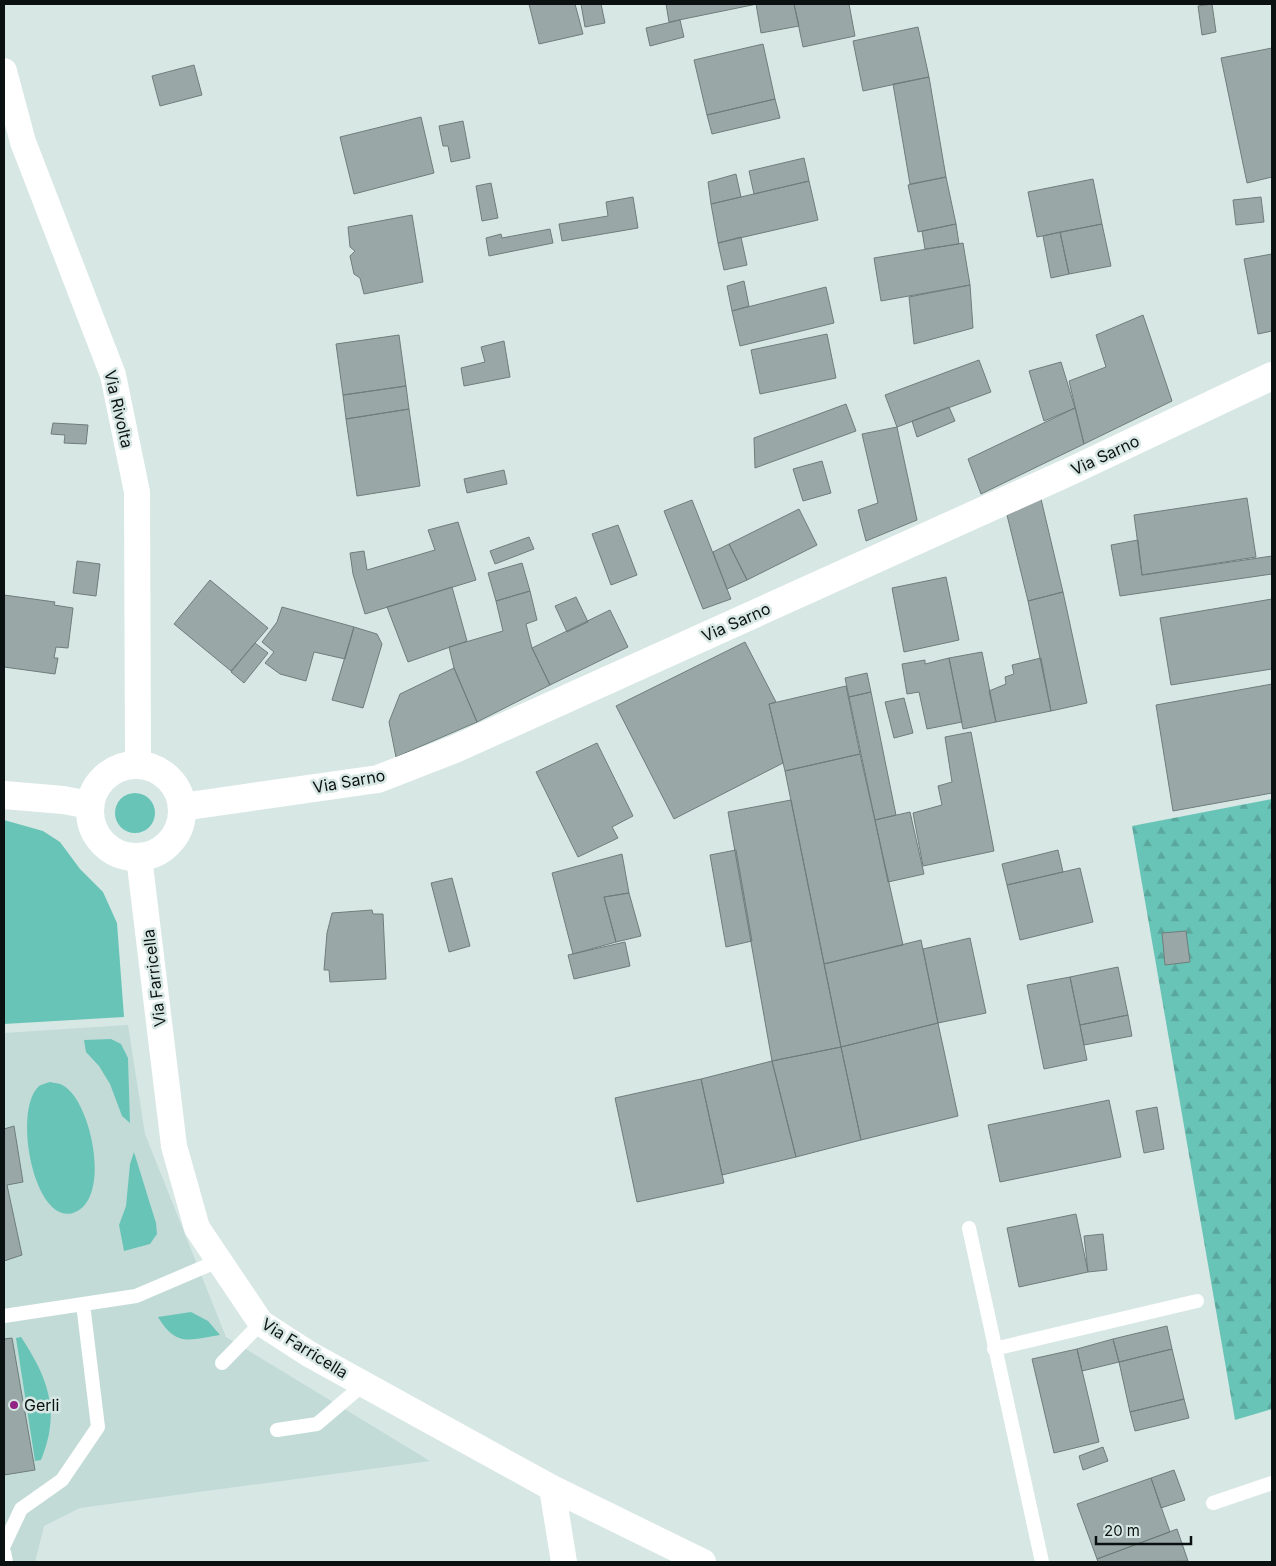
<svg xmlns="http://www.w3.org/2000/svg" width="1276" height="1566" font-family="Inter,sans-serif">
  <defs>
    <pattern id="forest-firs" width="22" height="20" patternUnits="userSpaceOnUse" patternTransform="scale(1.25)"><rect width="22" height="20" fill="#69c4b8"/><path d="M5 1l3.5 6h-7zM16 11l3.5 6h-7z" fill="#5aa79d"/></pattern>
  </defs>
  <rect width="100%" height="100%" fill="#d7e7e4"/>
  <path fill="#c2dbd7" d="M128 1025 145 1134 226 1337 430 1461 80 1508 44 1526 35 1562H4V1033Z"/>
  <path fill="#69c4b8" d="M115 813a20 20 0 1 1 40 0a20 20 0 1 1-40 0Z
    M4 820 43 831 60 842 80 869 103 892 117 923 124 1017 4 1024Z
    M111 1039 121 1044 128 1058 130 1123 122 1116 110 1084 99 1066 86 1052 84 1040Z
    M50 1082C54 1083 60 1083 64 1086 92 1103 112 1201 73 1213 34 1225 12 1110 39 1086 42 1084 47 1083 50 1082Z
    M134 1152 156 1223 157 1234 150 1244 124 1251 119 1225 126 1206 130 1164Z
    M191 1312 208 1321 220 1335C189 1340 176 1347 158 1317Z
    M21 1337C48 1378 61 1411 41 1460L35 1461 16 1338Z"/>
  <path fill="url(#forest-firs)" d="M1272 799V1409L1235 1420 1132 826Z"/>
  <path fill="#99a8a6" stroke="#6f7e7b" d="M529 4H575L583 34 539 44Z
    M581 4H601L605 23 585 27Z
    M666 4H757L669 22Z
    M756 4H794L799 26 761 33Z
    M794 4H849L855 36 803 47Z
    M1212 4 1216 32 1202 35 1198 6Z
    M680 20 684 37 650 46 646 28Z
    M918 27 929 77 863 91 853 41Z
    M763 44 775 99 707 115 694 60Z
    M1272 48V177L1247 183 1221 58Z
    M194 65 202 95 160 106 152 76Z
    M929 77 946 177 910 184 893 84Z
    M775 99 780 118 712 134 707 115Z
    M421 117 434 173 354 194 340 137Z
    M463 121 470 158 451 162 448 146H443L439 126Z
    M804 158 809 181 754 194 749 171Z
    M736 174 741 197 711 204 708 182Z
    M946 177 956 224 918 232 908 185Z
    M1093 179 1102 224 1037 237 1028 192Z
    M809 181 818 220 718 243 711 204Z
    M491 183 498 218 482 221 476 186Z
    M633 197 638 228 562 241 559 224 608 216 606 202Z
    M1261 197 1264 222 1236 225 1233 200Z
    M412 215 423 282 364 294 360 278 354 274 350 256 355 251 350 247 348 227Z
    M956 224 959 244 925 249 922 231Z
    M1102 224 1111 266 1069 274 1060 232Z
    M550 229 553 243 489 256 486 238 501 234 502 238Z
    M1060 232 1069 274 1051 278 1043 236Z
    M741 237 747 265 724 270 718 243Z
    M963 243 970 285 881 301 874 258Z
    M1272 254V331L1258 334 1244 259Z
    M744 281 749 306 732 311 727 286Z
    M970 285 973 328 914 344 909 297Z
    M826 287 834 323 740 346 732 311Z
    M1143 315 1172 401 1084 444 1069 381 1106 367 1096 335Z
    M827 334 836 378 760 394 751 350Z
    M399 335 406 386 343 395 336 344Z
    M504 341 510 377 464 386 461 368 485 362 481 347Z
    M979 360 991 392 897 427 885 395Z
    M1061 362 1075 408 1044 421 1029 371Z
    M406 386 409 409 346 419 343 395Z
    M846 404 856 431 755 468 754 438Z
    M949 407 955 421 917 437 912 421Z
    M1075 408 1084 444 981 494 968 459Z
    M409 409 420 486 357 496 346 419Z
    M53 423 88 425 86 444 64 443 65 435 51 434Z
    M897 427 917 520 866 541 858 510 878 503 862 434Z
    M822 461 831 493 803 501 793 469Z
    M504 470 507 484 467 493 464 479Z
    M1247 498 1256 557 1142 575 1134 515Z
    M1041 499 1063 592 1028 601 1007 515Z
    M692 500 731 599 703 609 664 511Z
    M799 509 817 545 747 580 729 544Z
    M458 522 476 580 365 614 353 574 350 553 364 551 367 570 435 550 428 530Z
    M618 525 637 575 611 585 592 534Z
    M529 537 534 549 495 564 490 551Z
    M1138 540 1142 575 1272 556V574L1120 596 1111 545Z
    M729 544 747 580 727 589 713 552Z
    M77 561 100 564 96 596 73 593Z
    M522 563 530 591 496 601 488 573Z
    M946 577 959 640 904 652 892 588Z
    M210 580 268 628 231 671 174 624Z
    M452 587 467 641 408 662 387 607Z
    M530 591 537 620 526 624 532 648 550 685 477 722 454 668 449 647 503 631 496 601Z
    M1063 592 1087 703 1051 711 1028 601Z
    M4 595 55 602 54 605 73 608 68 648 56 647 54 658H58L55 674 4 667Z
    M576 597 588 622 567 632 555 606Z
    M1272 599V669L1171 685 1160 618Z
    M282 607 354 627 345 659 314 652 306 681 280 674 265 663 274 652 262 642 277 622Z
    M610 610 628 647 550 685 532 648Z
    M354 627 377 634 382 644 363 708 332 700Z
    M745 642 776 702 769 704 783 763 674 819 616 706Z
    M255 643 268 653 244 683 231 672Z
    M982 652 996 722 963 729 949 658Z
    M949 658 962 722 927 729 919 692 907 694 902 664 925 660V664Z
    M1041 658 1051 711 996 722 989 691 1006 684 1005 677 1014 674 1012 665Z
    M454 668 477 722 396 757 389 722 400 694Z
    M867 673 871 692 849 697 845 678Z
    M1272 684V793L1173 811 1156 705Z
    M846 686 860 754 785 771 769 704Z
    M871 692 896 815 875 820 849 697Z
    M904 698 913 733 894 738 885 702Z
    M971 732 994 851 923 866 913 813 942 805 938 786 952 782 945 737Z
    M597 743 633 816 612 827 618 838 578 857 536 772Z
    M860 754 903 945 824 964 785 771Z
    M791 800 841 1047 772 1061 728 812Z
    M910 812 924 874 888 882 875 820Z
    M736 850 752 941 726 947 710 855Z
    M1058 850 1063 872 1007 885 1002 864Z
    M622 854 629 893 604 897 616 942 573 954 552 873Z
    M1080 868 1093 922 1020 940 1007 885Z
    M452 878 470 946 449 952 431 883Z
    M629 893 641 936 616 942 604 897Z
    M372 910 373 914H383L386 979 330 982 329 970H324L327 933 332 913Z
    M1186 931 1190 962 1165 965 1162 933Z
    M970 938 986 1013 938 1023 923 949Z
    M921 940 938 1023 841 1047 824 964Z
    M625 942 630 966 574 979 568 955Z
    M1118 967 1128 1015 1080 1025 1070 977Z
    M1070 977 1087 1060 1044 1069 1027 985Z
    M1128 1015 1132 1036 1084 1045 1080 1025Z
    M938 1023 958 1116 861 1140 841 1047Z
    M841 1047 861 1140 796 1157 772 1061Z
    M772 1061 796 1157 722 1175 701 1079Z
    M701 1079 724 1183 637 1202 615 1098Z
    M1109 1100 1121 1157 1000 1182 988 1125Z
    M1157 1107 1164 1149 1144 1153 1136 1111Z
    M14 1126 23 1182 7 1185 22 1255 4 1261V1129Z
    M1076 1214 1088 1272 1019 1287 1007 1228Z
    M1103 1234 1107 1270 1088 1272 1084 1236Z
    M1167 1326 1172 1349 1119 1362 1113 1339Z
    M12 1338 35 1470 4 1475V1339Z
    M1113 1339 1119 1362 1082 1371 1077 1349Z
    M1077 1349 1099 1442 1054 1453 1032 1359Z
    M1172 1349 1184 1399 1130 1412 1119 1362Z
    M1184 1399 1189 1418 1135 1431 1130 1412Z
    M1103 1447 1108 1461 1083 1470 1079 1456Z
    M1174 1470 1185 1500 1161 1508 1151 1478Z
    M1151 1478 1170 1532 1097 1559 1077 1504Z
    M1177 1529 1188 1561 1098 1562 1097 1559Z"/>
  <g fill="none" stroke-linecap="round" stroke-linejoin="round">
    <path stroke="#fff" stroke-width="14" d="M969 1228 1042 1562
      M4 1316 136 1296 218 1261
      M994 1349 1197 1301
      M222 1363 261 1323
      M277 1430 317 1424 364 1384
      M1213 1503 1272 1483
      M4 1545 21 1509 62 1480 98 1427 83 1304
      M4 1552 6 1562"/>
    <path stroke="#fff" stroke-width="26" d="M4 71 23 142 113 375 137 492 138 765
      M139 857 174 1146 197 1228 261 1323 309 1354 552 1488 703 1562
      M552 1488 564 1562"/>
    <path stroke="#fff" stroke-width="28" d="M90 811a46 46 0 1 1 92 0a46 46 0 1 1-92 0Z
      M4 795 63 800 90 805
      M182 807 378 779 455 749 1071 471 1272 376"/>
  </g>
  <circle fill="#922384" stroke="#d7e7e4" stroke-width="2" cx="14" cy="1405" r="5"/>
  <g text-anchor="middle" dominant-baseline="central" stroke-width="5" stroke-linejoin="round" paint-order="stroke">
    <g font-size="16" fill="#0b1110" stroke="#d7e7e4">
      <text transform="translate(119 409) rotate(77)">Via Rivolta</text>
      <text transform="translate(1105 455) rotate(-25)">Via Sarno</text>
      <text transform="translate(736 622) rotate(-24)">Via Sarno</text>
      <text transform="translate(349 781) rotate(-10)">Via Sarno</text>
      <text transform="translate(154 978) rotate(-97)">Via Farricella</text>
      <text transform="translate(305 1348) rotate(32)">Via Farricella</text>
    </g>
    <g font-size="16" fill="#0b1110" stroke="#d7e7e4" text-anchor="start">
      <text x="24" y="1405">Gerli</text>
    </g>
  </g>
  <rect width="1276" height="1566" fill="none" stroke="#0b1110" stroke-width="10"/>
  <path d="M1096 1536v8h95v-8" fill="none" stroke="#0b1110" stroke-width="2.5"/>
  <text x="1104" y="1536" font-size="15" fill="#0b1110" stroke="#d7e7e4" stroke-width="4" paint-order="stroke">20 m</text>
</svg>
